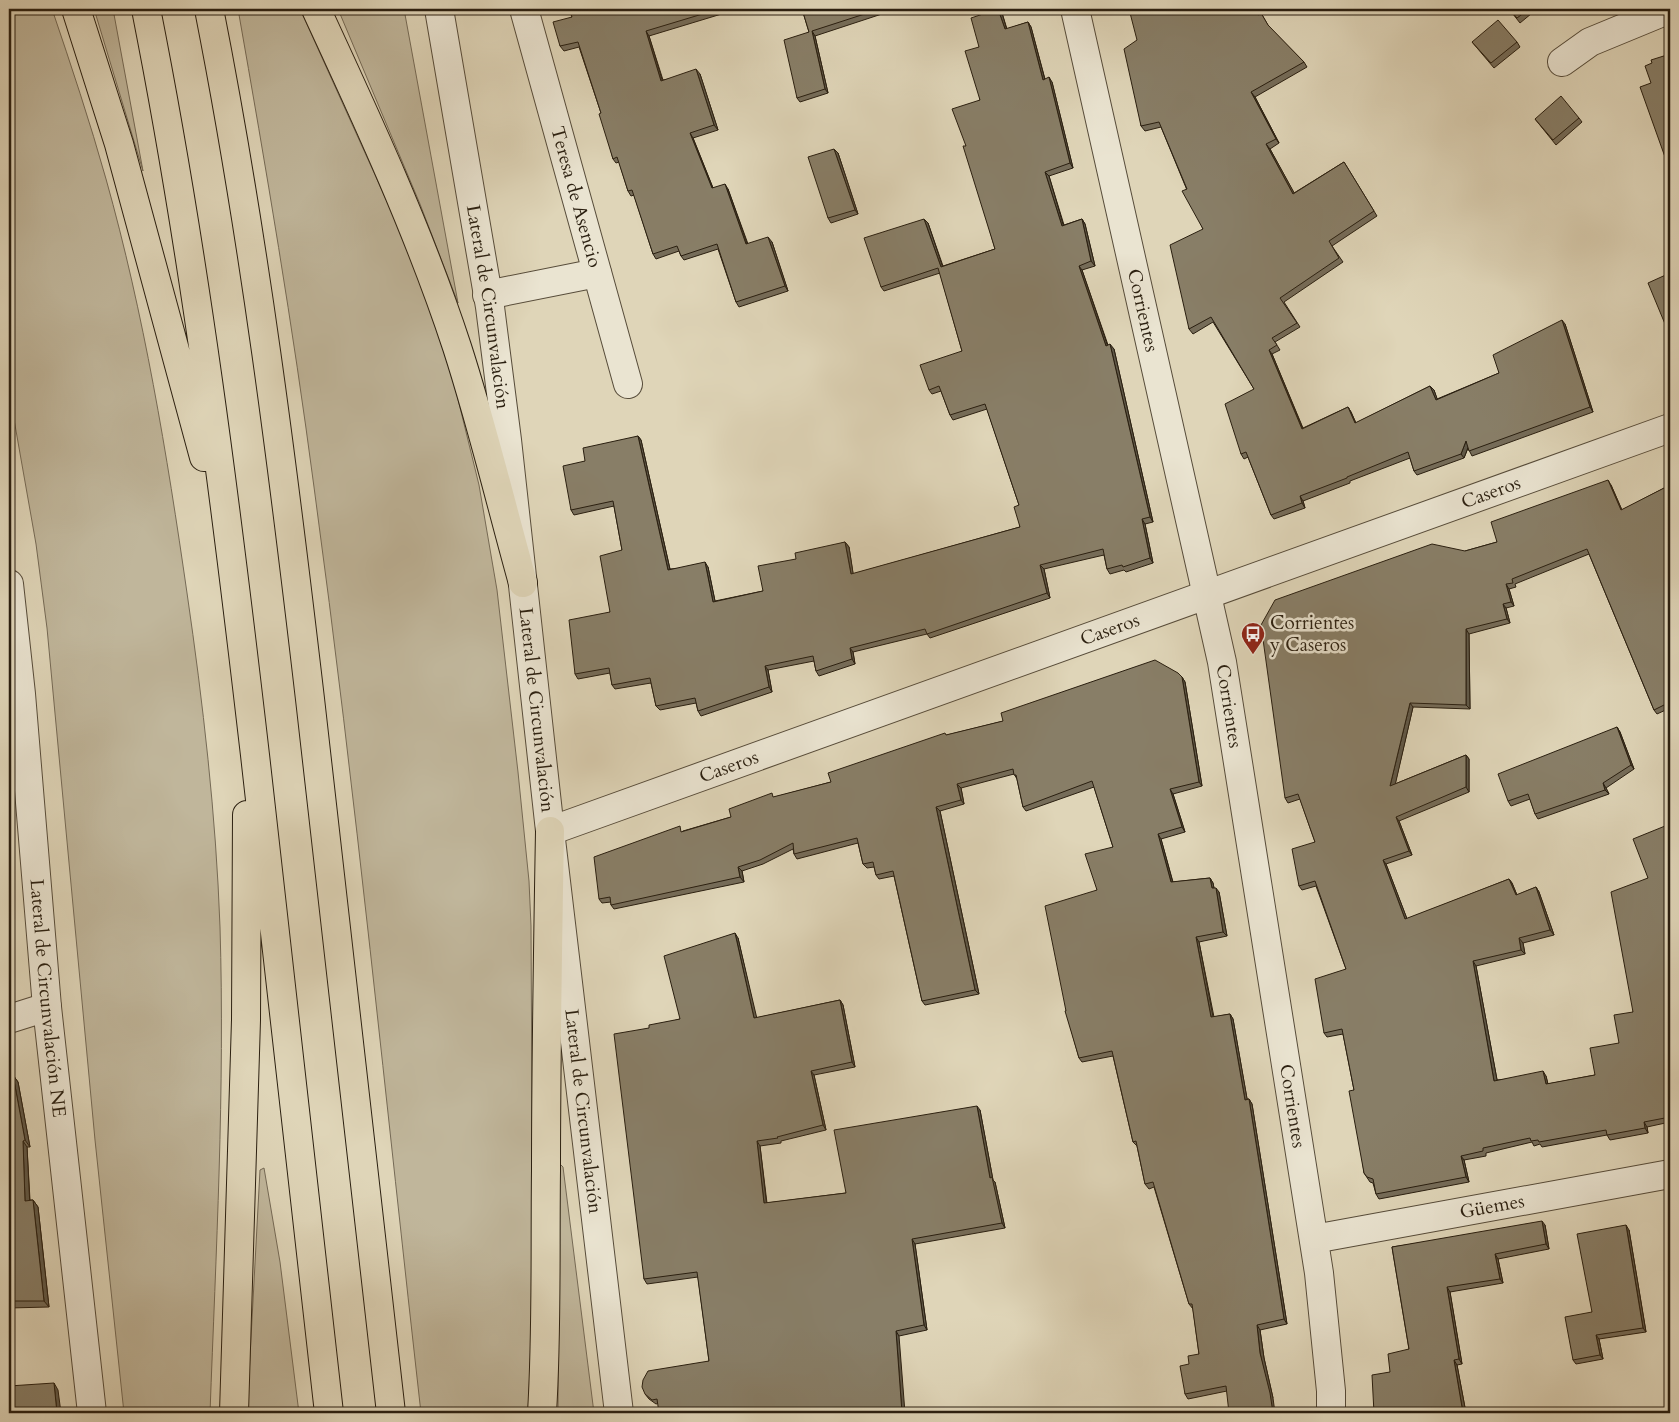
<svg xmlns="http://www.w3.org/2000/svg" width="1679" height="1422" font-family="Cardo,serif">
  <rect width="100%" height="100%" fill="#dfd5b8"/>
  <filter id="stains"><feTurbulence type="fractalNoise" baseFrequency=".004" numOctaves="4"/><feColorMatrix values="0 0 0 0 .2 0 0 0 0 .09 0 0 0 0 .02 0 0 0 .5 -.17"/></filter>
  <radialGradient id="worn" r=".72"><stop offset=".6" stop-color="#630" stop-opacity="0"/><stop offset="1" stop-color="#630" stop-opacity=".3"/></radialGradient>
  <path fill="#c0b69b" stroke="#756a56" d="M9 9H52C71 65 90 122 106 179 144 314 167 454 187 593 203 703 216 815 220 927 225 1089 216 1251 210 1413H124L95 1140 47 628 36 544 9 391Z
    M94 9H113L143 171 95 12Z
    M238 9H300L394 217 420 278 454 383 479 485 497 590 518 772 529 881 531 926 533 1302 528 1413H421C386 1104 356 795 314 487 293 327 266 168 238 9Z
    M338 9H404L458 303 420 204Z
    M559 1163 563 1167 594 1413H558Z
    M264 1168 280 1262 299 1413H247L260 1170Z"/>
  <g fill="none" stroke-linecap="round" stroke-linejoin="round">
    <g stroke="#574c3a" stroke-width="30">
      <g id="minor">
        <path id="s1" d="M524 9 628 384"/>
        <path id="s2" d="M1075 9 1222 662 1319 1273 1331 1391V1413"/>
        <path d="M1562 62 1590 42 1670 9"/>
        <path d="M487 295 597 273"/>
        <path id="s3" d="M550 831 1670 428"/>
        <path d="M9 1019 47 1007"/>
        <path id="s4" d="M1314 1239 1670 1174"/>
      </g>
    </g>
    <g stroke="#574c3a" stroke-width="30">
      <g id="tertiary">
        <path id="s5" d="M439 9 490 307 507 440 550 831 619 1413"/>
        <path id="s6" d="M9 584 21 694 47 1007 92 1413"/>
      </g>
    </g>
    <g stroke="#2a1f10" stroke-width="30">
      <path id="motorway" d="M76 9 119 144 204 457
        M146 9C195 256 226 505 255 755 280 975 305 1194 329 1413
        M209 9C254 237 283 468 310 699 338 937 365 1175 391 1413
        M316 9C367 119 419 231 457 347 482 424 501 504 523 583
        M234 1413 246 1020 247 815
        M542 1413C547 1333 545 1252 546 1171 546 1058 548 944 550 831"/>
    </g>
    <use href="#minor" stroke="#eae4d1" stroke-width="28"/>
    <use href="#tertiary" stroke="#eae4d1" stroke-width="28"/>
    <use href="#motorway" stroke="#dfd5b8" stroke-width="28"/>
  </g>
  <path fill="#756c59" stroke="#2a1f10" d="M569 9H738L649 36 663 80 700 74 718 130 693 138 713 188 728 189 748 244 772 242 788 291 739 307 736 302 718 249 684 260 681 256 679 251 656 259 653 254 634 195 631 196 628 191 619 162 616 163 613 159 601 113 579 47 564 51 560 46 572 17Z
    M802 9H897L815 36 828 93 800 102 797 98 809 32Z
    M998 9 1002 13 1007 29 1028 22 1031 27 1045 79 1052 82 1073 168 1049 176 1064 225 1082 219 1085 224 1095 266 1082 270 1108 345 1114 349 1153 522 1145 524 1153 563 1126 572 1124 570 1110 574 1107 569 1104 555 1044 569 1050 598 930 638 927 634 853 652 855 664 819 676 816 671 814 661 768 670 772 692 701 716 698 711 696 703 660 710 656 706 651 683 615 689 612 685 610 673 578 679 575 674 610 612 622 550 614 506 574 515 571 510 585 461 638 436 641 440 670 569 708 567 715 601 763 591 796 559 845 542 849 547 853 574 1020 527 1019 505 987 409 953 420 950 415 941 391 932 394 929 390 962 351 940 273 884 291 881 287 924 219 928 223 943 266 995 249 966 146 980 100 979 47Z
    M1509 9H1537L1520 23Z
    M1261 13 1269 27 1304 62 1307 67 1255 97 1279 143 1270 149 1294 193 1344 162 1377 216 1332 246 1343 262 1284 302 1300 327 1275 342 1280 350 1272 354 1303 428 1348 407 1351 412 1356 423 1430 386 1434 390 1437 399 1499 373 1565 324 1593 412 1472 456 1468 448 1464 458 1417 475 1414 471 1410 458 1350 481V483L1303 501 1305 508 1274 519 1271 515 1248 457 1244 459 1241 454 1254 389 1213 322 1193 334 1189 329 1203 229 1161 127 1145 131 1141 126 1137 40 1258 15Z
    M1472 42H1517L1520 47 1494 68Z
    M1579 118 1582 122 1556 145 1535 119Z
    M838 153 858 214 831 223 828 218Z
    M1611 485 1622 510 1670 485V708L1657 714 1654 710 1589 554 1515 584 1516 587 1509 589 1514 606 1506 608 1510 623 1469 634 1470 709 1413 707 1395 784 1466 755 1469 759V792L1399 821 1412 855 1386 864 1407 919 1509 879 1512 883 1517 895 1536 887 1539 892 1554 935 1523 943 1525 954 1476 966 1497 1080 1546 1076 1548 1084 1595 1075 1619 1043 1633 1012 1648 878 1670 824V1122L1647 1127 1648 1133 1610 1140 1607 1135 1542 1147 1540 1144 1534 1146 1532 1142 1486 1153V1156L1464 1160 1469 1182 1379 1199 1376 1194 1373 1183 1370 1182 1364 1173 1354 1090 1343 1034 1327 1037 1324 1033 1346 969 1316 886 1302 890 1299 886 1315 842 1300 799 1288 803 1285 798 1465 551 1497 542Z
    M1182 677 1185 682 1202 786 1173 794 1185 832 1161 839 1173 882 1210 878 1213 883 1214 888 1219 892 1227 936 1199 942 1214 1017 1230 1014 1233 1019 1247 1099H1249L1252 1104 1287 1324 1260 1330 1264 1358 1273 1398 1227 1391 1188 1399 1185 1394 1189 1364 1199 1354 1193 1309 1189 1304 1154 1187 1149 1189 1145 1184 1137 1146 1133 1142 1113 1056 1082 1062 1079 1058 1066 1011 1097 890 1113 847 1094 787 1026 811 1023 807 1017 779 1014 774 961 788 964 804 940 811 979 994 925 1005 922 1001 894 876 879 879 876 875 874 867 867 868 863 864 858 843 797 859 794 854 793 849 763 864 742 871 744 882 614 909 611 905V902L602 903 599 899 683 831 731 817 775 797 831 782 947 735Z
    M1617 727 1620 732 1634 769 1606 788 1609 794 1538 819 1535 814 1530 799 1511 806 1508 801Z
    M738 938 756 1018 840 1000 843 1005 855 1067 814 1075 826 1130 781 1141V1143L760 1146 767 1203 846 1193 980 1110 993 1180 995 1182 1005 1228 915 1244 927 1330 899 1336 656 1404 649 1399 645 1394 709 1361 698 1277 647 1284 644 1279 649 1028 680 1019Z
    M9 1074 13 1075 18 1082 30 1147H27L30 1200H33L38 1207 49 1307 9 1308Z
    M1545 1225 1549 1249 1498 1259 1503 1283 1450 1292 1462 1364 1457 1365 1466 1413H1374L1390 1372 1409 1349 1392 1247Z
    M1629 1230 1646 1332 1599 1339 1603 1359 1576 1364 1573 1360 1592 1312Z"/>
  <path fill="#5f5848" stroke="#2a1f10" d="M998 9 1002 13 1008 34 1005 29Z
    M1028 22 1031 27 1046 84 1043 80Z
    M646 31 649 36 664 86 661 81Z
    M812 31 815 36 828 93 825 89Z
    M696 69 700 74 718 130 714 125Z
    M1049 77 1052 82 1073 168 1070 163Z
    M1251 92 1255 97 1279 143 1276 139Z
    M690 133 693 138 715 193 712 188Z
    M1266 144 1270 149 1297 198 1293 194Z
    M834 149 838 153 858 214 855 210Z
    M1045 172 1049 176 1065 231 1062 226Z
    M725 184 728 189 749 249 746 244Z
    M924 219 928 223 944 271 941 267Z
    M1082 219 1085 224 1095 266 1091 261Z
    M768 237 772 242 788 291 785 286Z
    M1079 266 1082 270 1109 350 1106 346Z
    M1562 320 1565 324 1593 412 1590 407Z
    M1110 344 1114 349 1153 522 1150 517Z
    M1269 350 1272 354 1305 434 1302 429Z
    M1430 386 1434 390 1439 404 1436 400Z
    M1348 407 1351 412 1358 428 1355 423Z
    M638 436 641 440 671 574 668 570Z
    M1466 441 1469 445 1464 458 1461 454Z
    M1608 480 1611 485 1624 515 1621 510Z
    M1300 496 1303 501 1305 508 1302 503Z
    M1142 519 1145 524 1153 563 1150 558Z
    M845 542 849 547 854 579 851 574Z
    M705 562 708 567 716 606 713 602Z
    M1040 565 1044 569 1050 598 1047 593Z
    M1506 584 1509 589 1514 606 1511 602Z
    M1503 604 1506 608 1510 623 1507 619Z
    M1466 629 1469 634 1470 709 1466 705Z
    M850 648 853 652 855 664 852 659Z
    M765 666 768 670 772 692 769 687Z
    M1182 677 1185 682 1202 786 1199 782Z
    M1410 703 1413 707 1394 790 1390 786Z
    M1617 727 1620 732 1634 769 1631 765Z
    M1466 755 1469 759V792L1466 787Z
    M1603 783 1606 788 1609 794 1605 790Z
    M957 784 961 788 964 804 961 800Z
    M1170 789 1173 794 1185 832 1182 827Z
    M936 807 940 811 979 994 975 990Z
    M1396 817 1399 821 1412 855 1409 851Z
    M1158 834 1161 839 1174 887 1171 882Z
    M1383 860 1386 864 1409 924 1405 919Z
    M738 867 742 871 744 882 740 877Z
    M1210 878 1213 883 1215 893 1212 888Z
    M1509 879 1512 883 1519 900 1516 895Z
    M1536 887 1539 892 1554 935 1550 930Z
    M1216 888 1219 892 1227 936 1223 932Z
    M735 933 738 938 758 1023 754 1018Z
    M1196 937 1199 942 1214 1022 1211 1017Z
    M1519 938 1523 943 1525 954 1521 950Z
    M1473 961 1476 966 1498 1085 1494 1081Z
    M840 1000 843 1005 855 1067 852 1062Z
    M1230 1014 1233 1019 1248 1104 1245 1100Z
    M811 1071 814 1075 826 1130 823 1125Z
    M1543 1071 1546 1076 1549 1089 1546 1084Z
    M13 1075 18 1082 30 1147 25 1140Z
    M1249 1099 1252 1104 1287 1324 1284 1319Z
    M977 1106 980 1110 993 1180 995 1182 1005 1228 1002 1223 990 1178Z
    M1644 1122 1647 1127 1648 1133 1645 1128Z
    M23 1141 27 1147 30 1207 25 1201Z
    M757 1141 760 1146 767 1208 764 1203Z
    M1461 1156 1464 1160 1469 1182 1466 1177Z
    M33 1200 38 1207 49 1307 44 1301Z
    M1542 1221 1545 1225 1549 1249 1546 1244Z
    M1626 1225 1629 1230 1646 1332 1643 1328Z
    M912 1239 915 1244 927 1330 924 1325Z
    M1495 1254 1498 1259 1503 1283 1500 1279Z
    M1447 1287 1450 1292 1462 1364 1459 1359Z
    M1257 1325 1260 1330 1264 1358 1273 1398 1275 1413H1273L1260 1353Z
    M896 1331 899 1336 905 1413H902Z
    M1596 1335 1599 1339 1603 1359 1600 1355Z
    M1454 1360 1457 1365 1466 1413H1463Z
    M54 1383 58 1390 61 1413H57Z"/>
  <path fill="#887e67" stroke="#2a1f10" d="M569 9H719L646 31 661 81 696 69 714 125 690 133 712 188 725 184 746 244 768 237 785 286 736 302 717 244 681 256 677 246 653 254 632 190 628 191 617 157 613 159 599 114 601 113 578 42 560 46 553 22 572 17Z
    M802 9H880L812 31 825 89 797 98 784 40 809 32Z
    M998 9 1005 29 1028 22 1043 80 1049 77 1070 163 1045 172 1062 226 1082 219 1091 261 1079 266 1106 346 1110 344 1150 517 1142 519 1150 558 1123 567 1122 565 1107 569 1103 549 1040 565 1047 593 927 634 925 629 850 648 852 659 816 671 813 656 765 666 769 687 698 711 695 698 656 706 650 678 612 685 609 668 575 674 569 620 610 612 600 556 622 550 613 501 571 510 563 466 585 461 583 448 638 436 668 570 705 562 713 602 763 591 758 566 796 559 795 553 845 542 851 574 1020 527 1014 507 1019 505 985 404 950 415 939 386 929 390 920 365 962 351 938 268 881 287 864 238 924 219 941 267 995 249 963 146H966L952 109 980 100 965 51 979 47 971 18Z
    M1129 9H1252L1258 15 1261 13 1268 25 1304 62 1251 92 1276 139 1266 144 1293 194 1344 162 1374 211 1329 241 1339 258 1280 298 1297 323 1272 338 1277 345 1269 350 1302 429 1348 407 1355 423 1430 386 1436 400 1499 373 1493 355 1562 320 1590 407 1469 451 1466 441 1461 454 1414 471 1408 452 1347 477V478L1300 496 1302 503 1271 515 1246 452 1241 454 1225 404 1254 389 1211 317 1189 329 1170 245 1203 229 1182 191 1187 189 1159 122 1141 126 1124 49 1137 40Z
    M1509 9H1529L1517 18Z
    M1498 20 1517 42 1491 63 1472 42Z
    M1670 54V171L1640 87 1651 83 1645 66 1652 63 1651 60Z
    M1561 96 1579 118 1553 140 1535 119Z
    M834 149 855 210 828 218 808 157Z
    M1670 273V336L1648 283Z
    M1608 480 1621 510 1670 485V702L1654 710 1587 549 1512 579 1513 583 1506 584 1511 602 1503 604 1507 619 1466 629V705L1410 703 1390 786 1466 755V787L1396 817 1409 851 1383 860 1405 919 1509 879 1516 895 1536 887 1550 930 1519 938 1521 950 1473 961 1494 1081 1543 1071 1546 1084 1595 1075 1590 1048 1619 1043 1614 1015 1633 1012 1611 892 1648 878 1633 839 1670 824V1117L1644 1122 1645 1128 1607 1135 1606 1130 1539 1142 1538 1140 1531 1141 1530 1138 1483 1148V1151L1461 1156 1466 1177 1376 1194 1373 1179 1367 1177 1364 1173 1349 1091 1354 1090 1342 1029 1324 1033 1315 979 1346 969 1315 881 1299 886 1292 849 1315 842 1298 794 1285 798 1261 625 1275 600 1432 544 1465 551 1497 542 1491 522Z
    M1155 660 1178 673 1182 677 1199 782 1170 789 1182 827 1158 834 1171 882 1210 878 1212 888H1216L1223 932 1196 937 1211 1017 1230 1014 1245 1100 1249 1099 1284 1319 1257 1325 1260 1353 1270 1393 1273 1413H1229L1226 1386 1185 1394 1180 1366 1189 1364 1188 1356 1199 1354 1192 1304H1189L1153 1182 1145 1184 1136 1141 1133 1142 1112 1051 1079 1058 1065 1011H1066L1045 906 1097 890 1085 854 1113 847 1092 781 1023 807 1016 775H1014L1013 769 957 784 961 800 936 807 975 990 922 1001 893 871 876 875 873 862 863 864 857 838 794 854 793 843 760 860 738 867 740 877 611 905 610 897 599 899 594 857 680 826 681 832 731 817 729 809 772 793 773 797 831 782 828 773 945 733 946 735 1003 721 1001 713Z
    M1617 727 1631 765 1603 783 1605 790 1535 814 1528 794 1508 801 1498 774Z
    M735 933 754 1018 840 1000 852 1062 811 1071 823 1125 777 1137 778 1138 757 1141 764 1203 846 1193 834 1130 977 1106 990 1178 992 1177 1002 1223 912 1239 924 1325 896 1331 902 1413H659L657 1399 652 1400 645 1394 642 1387 643 1380 648 1371 709 1361 697 1272 644 1279 614 1034 649 1028V1025L680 1019 664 956Z
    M9 1074 13 1075 25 1140 23 1141 25 1201 33 1200 44 1301H9Z
    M1542 1221 1546 1244 1495 1254 1500 1279 1447 1287 1459 1359 1454 1360 1463 1413H1374L1372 1375 1390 1372 1388 1354 1409 1349 1392 1247Z
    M1626 1225 1643 1328 1596 1335 1600 1355 1573 1360 1565 1317 1592 1312 1577 1234Z
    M54 1383 57 1413H9V1386Z
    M985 1408 986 1413H960Z
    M1530 1408 1531 1413H1499Z"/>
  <defs>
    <g id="bus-pin" transform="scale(1.25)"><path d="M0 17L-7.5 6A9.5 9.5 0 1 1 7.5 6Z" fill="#8f2418" stroke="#eae4d1"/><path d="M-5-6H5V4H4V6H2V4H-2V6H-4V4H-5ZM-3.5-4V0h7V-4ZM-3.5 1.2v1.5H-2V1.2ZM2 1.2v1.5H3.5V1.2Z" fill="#fff"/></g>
  </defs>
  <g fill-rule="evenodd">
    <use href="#bus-pin" x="1253" y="634"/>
  </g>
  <g text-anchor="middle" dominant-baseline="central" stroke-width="5" stroke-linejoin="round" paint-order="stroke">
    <g font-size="19" fill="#2a1f10" stroke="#eae4d1">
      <text stroke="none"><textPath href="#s1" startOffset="195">Teresa de Asencio</textPath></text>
      <text stroke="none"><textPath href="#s5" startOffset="302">Lateral de Circunvalación</textPath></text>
      <text stroke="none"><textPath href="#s2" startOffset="309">Corrientes</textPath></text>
      <text stroke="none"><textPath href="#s3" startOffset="1000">Caseros</textPath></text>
      <text stroke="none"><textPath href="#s3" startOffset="595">Caseros</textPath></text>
      <text stroke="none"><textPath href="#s2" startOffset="714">Corrientes</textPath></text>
      <text stroke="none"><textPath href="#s5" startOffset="708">Lateral de Circunvalación</textPath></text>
      <text stroke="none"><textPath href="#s3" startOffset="190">Caseros</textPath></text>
      <text stroke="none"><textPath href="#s6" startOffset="416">Lateral de Circunvalación NE</textPath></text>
      <text stroke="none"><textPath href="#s2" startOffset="1119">Corrientes</textPath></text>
      <text stroke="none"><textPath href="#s5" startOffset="1112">Lateral de Circunvalación</textPath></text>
      <text stroke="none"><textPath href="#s4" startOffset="181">Güemes</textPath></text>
    </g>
    <g font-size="19" fill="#2a1f10" stroke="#eae4d1" text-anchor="start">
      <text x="1270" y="623">Corrientes<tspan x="1270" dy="22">y Caseros</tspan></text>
    </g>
  </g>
  <rect width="1679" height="1422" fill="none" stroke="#dfd5b8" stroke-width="30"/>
  <rect x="10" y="10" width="1659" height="1402" fill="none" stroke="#2a1f10" stroke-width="2.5"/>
  <rect x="15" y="15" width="1649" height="1392" fill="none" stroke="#2a1f10"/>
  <rect width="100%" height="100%" filter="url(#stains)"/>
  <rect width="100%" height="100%" fill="url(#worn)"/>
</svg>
